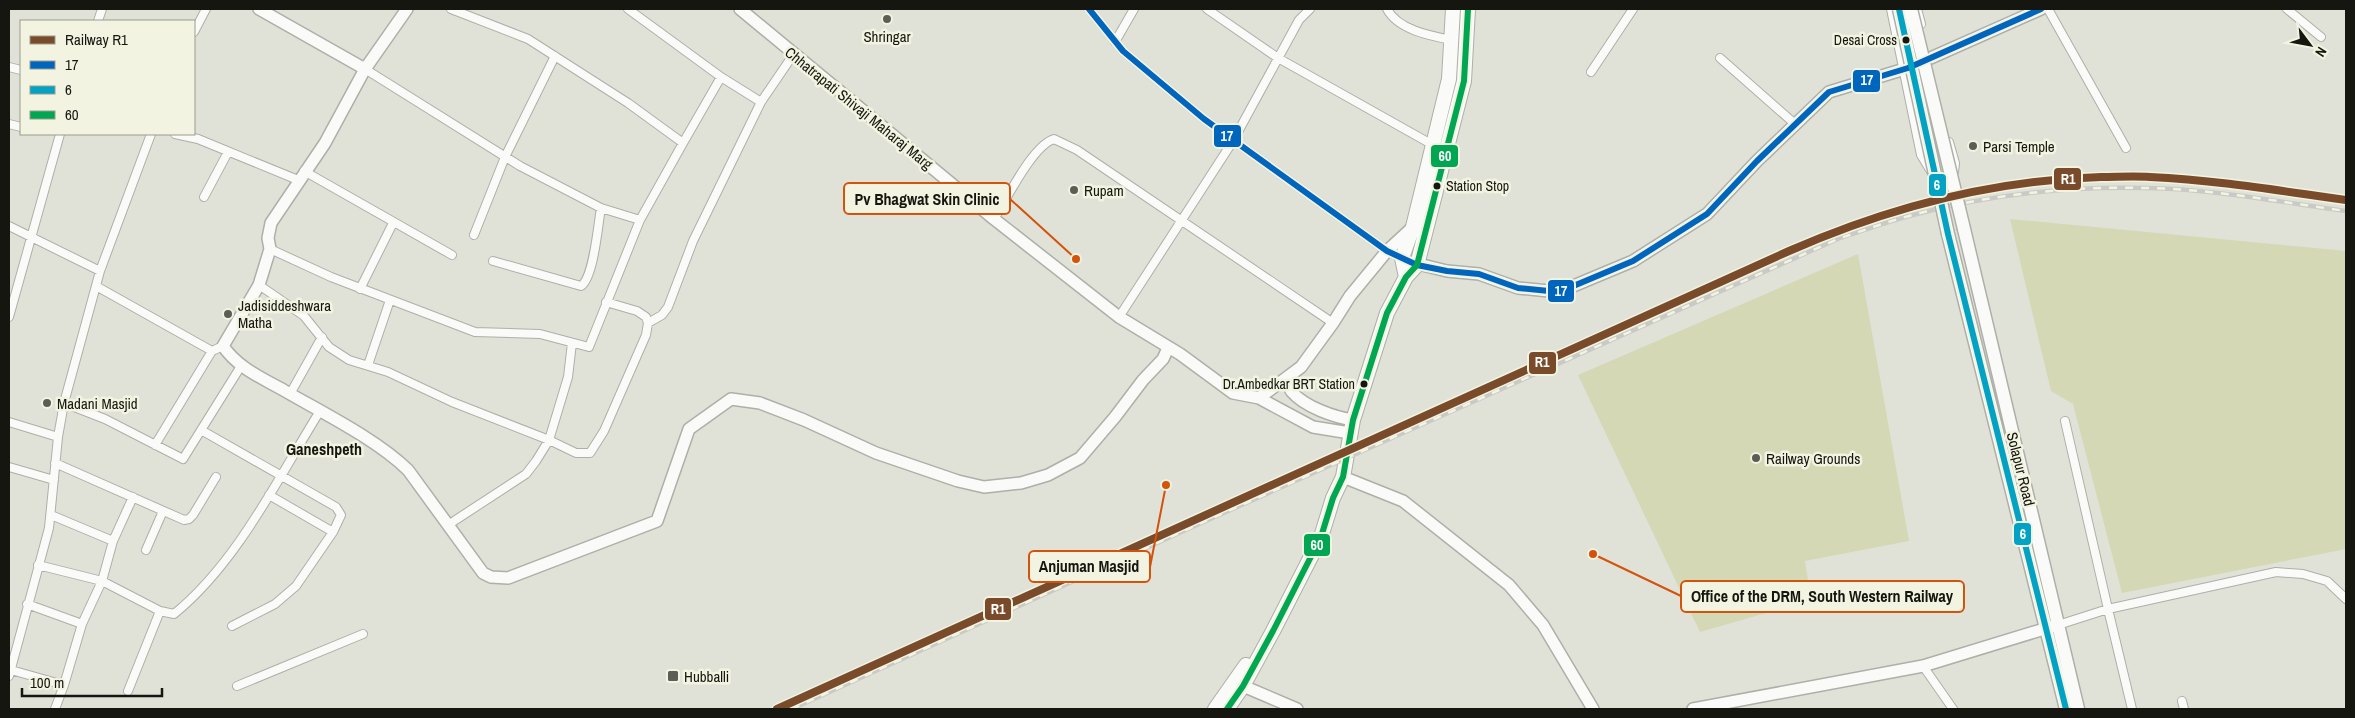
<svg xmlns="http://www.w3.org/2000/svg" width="2355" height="718" font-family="'Archivo Narrow',sans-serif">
  <rect width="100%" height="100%" fill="#e0e2d8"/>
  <path fill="#d4d8b4" d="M2010 219 2346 251V549L2122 593 2073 404 2051 391Z
    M1858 254 1909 541 1805 561 1811 600 1700 632 1578 375Z"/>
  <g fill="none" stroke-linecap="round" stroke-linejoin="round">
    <g stroke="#aeafa8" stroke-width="10">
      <path id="street" d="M628 9 721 77 761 102
        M1089 9 1123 51 1204 119 1387 251 1402 258
        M1207 9 1278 58 1433 145
        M1387 9C1398 30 1431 36 1452 40
        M1891 9 1921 155 1932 173
        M1917 9 1921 24
        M2048 9 2126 148
        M2287 9 2321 37
        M98 21 102 9
        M194 32 206 9
        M1115 42 1134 9
        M1720 58 1795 124
        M9 67 21 70
        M365 69 520 166 601 208 640 220
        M1591 72 1633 9
        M9 124 21 127
        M175 134 198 139 298 180
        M1949 142 1955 163 1954 172
        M683 143 721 77
        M304 171 452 255
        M204 197 228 152
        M994 219C1007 199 1032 146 1054 139L1077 150 1333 323
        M9 226 100 271
        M474 235 505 157 555 56
        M270 249 331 277 475 332 540 334 589 347 640 220 683 143 628 103 528 39 451 9
        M493 261 581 286C594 277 598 224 601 208
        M259 285 304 316 329 347 349 360 388 372 452 402 549 440 576 453H590L604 431 646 335 648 323 646 317 637 311 606 302
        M96 286 212 351
        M360 289 393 223
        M9 317 60 134
        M1119 317 1233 141 1299 20 1310 9
        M648 323 662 315 668 307 693 241 761 102 793 55
        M368 365 390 300
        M290 394 322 337
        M64 403 105 419 183 459 241 366
        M2065 421 2108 609 2276 572 2303 574 2327 581 2346 599
        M9 422 58 437
        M201 430 336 507 341 515 333 532 296 586 275 604 232 626
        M155 445 212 351 223 346
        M55 463 184 520 189 519 193 515 216 477
        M9 467 54 480
        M269 495 333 532
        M51 515 113 541
        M448 525 526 474 536 461 549 440 568 377 572 343
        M146 550 163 511
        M38 565 102 581 160 611 174 614C237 563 278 478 320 411
        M27 604 82 624
        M2058 625 2108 609 2132 709
        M1923 666 1953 709
        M11 670 64 685 82 624 102 581 113 541 133 497
        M9 676 49 528 58 437 64 403 100 271 151 134
        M237 686 363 634
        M128 691 160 611
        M2182 701 2184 709
        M55 709 64 685"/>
    </g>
    <g stroke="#aeafa8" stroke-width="14">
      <path id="secondary" d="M259 9 365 69
        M407 9 365 69 325 143 271 223 268 238 270 249 259 285 223 346C238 368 262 378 285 391 323 413 376 439 408 470L483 573 491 577 508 578 657 521 689 429 731 399 760 403 804 420 876 453 958 481 984 487 1021 483 1048 475 1080 458 1115 417 1143 380 1163 359 1168 348
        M740 9 994 219 1119 317 1180 354 1233 393 1259 398 1313 427 1350 433
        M1410 262 1447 271 1479 274 1518 288 1559 292 1633 261 1707 214 1757 161 1829 92 1908 68 2041 9
        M1289 376C1289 381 1288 387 1292 392 1305 407 1334 417 1353 420
        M1259 398 1301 367 1333 323 1350 296 1387 251 1413 227
        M1343 477 1403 501 1509 585 1543 625 1593 709
        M1243 686 1297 709
        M1693 709 1923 666 2054 626"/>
    </g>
    <g stroke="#aeafa8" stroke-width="15">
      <path id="primary" d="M1964 229 2078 709
        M1948 234 2066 709"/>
    </g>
    <g stroke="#aeafa8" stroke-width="16">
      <path id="highway" d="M1406 277 1402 258 1413 227 1449 79 1453 9
        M1215 709 1246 665
        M1227 709 1243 686 1273 631 1321 537 1333 498 1343 477 1353 420 1387 313 1406 277 1417 265 1464 81 1468 9"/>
    </g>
    <use href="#street" stroke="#fafbf9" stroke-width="8"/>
    <use href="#secondary" stroke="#fafbf9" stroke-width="11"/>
    <use href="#primary" stroke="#fafbf9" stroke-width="12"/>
    <use href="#highway" stroke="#fafbf9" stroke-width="14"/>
    <g stroke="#c9c9c6" stroke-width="4.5">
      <path id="rail" d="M792 709 1199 524 1840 238C1863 231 1886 222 1909 216 1986 195 2066 186 2146 188 2213 189 2280 202 2346 211"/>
    </g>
    <use href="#rail" stroke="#f2f4e1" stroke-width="2.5" stroke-dasharray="8" stroke-linecap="butt"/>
    <g stroke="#aeafa8" stroke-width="15" stroke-linecap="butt">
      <path id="primary-bridge" d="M1899 9 1948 234
        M1911 9 1964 229"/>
    </g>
    <use href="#primary-bridge" stroke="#fafbf9" stroke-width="12"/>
    <g stroke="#f2f4e1" stroke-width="10">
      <path id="bus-1" d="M1089 9 1123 51 1204 119 1387 251 1417 265 1447 271 1479 274 1518 288 1559 292 1633 261 1707 214 1757 161 1829 92 1908 68 2041 9"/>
    </g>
    <g stroke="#f2f4e1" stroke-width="10">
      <path id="bus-2" d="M1899 9 1948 234 2066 709"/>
    </g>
    <g stroke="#f2f4e1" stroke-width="10">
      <path id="bus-3" d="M1227 709 1243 686 1273 631 1321 537 1333 498 1343 477 1353 420 1387 313 1406 277 1417 265 1464 81 1468 9"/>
    </g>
    <use href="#bus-1" stroke="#0065bd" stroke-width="6"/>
    <use href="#bus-2" stroke="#01a2c4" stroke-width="6"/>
    <use href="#bus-3" stroke="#00a651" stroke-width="6"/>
    <g stroke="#f2f4e1" stroke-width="11">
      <path id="rail-1" d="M777 709 1789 251C1889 207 1992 180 2101 177 2117 177 2134 176 2150 177 2216 180 2281 191 2346 200"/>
    </g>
    <use href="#rail-1" stroke="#7a4b2a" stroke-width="8"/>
  </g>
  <g fill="#5c5d55" stroke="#f2f4e1" stroke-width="2">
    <circle cx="887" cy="19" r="5"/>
    <circle cx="1973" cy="146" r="5"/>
    <circle cx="1074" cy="190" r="5"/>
    <circle cx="228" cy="314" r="5"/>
    <circle cx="47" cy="403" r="5"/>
    <circle cx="1756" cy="458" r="5"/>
    <rect x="667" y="670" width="12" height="12" rx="2.5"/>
  </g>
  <g fill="#15160f" stroke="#f2f4e1" stroke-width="2">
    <circle cx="1906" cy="40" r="4.5"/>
    <circle cx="1437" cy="186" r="4.5"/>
    <circle cx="1364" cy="384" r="4.5"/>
  </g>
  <g text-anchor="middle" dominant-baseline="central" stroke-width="5" stroke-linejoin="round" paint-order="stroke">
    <g font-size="14" fill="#15160f" stroke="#f2f4e1" text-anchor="end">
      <text x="1897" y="40">Desai Cross</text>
      <text x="1446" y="186" text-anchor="start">Station Stop</text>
      <text x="1355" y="384">Dr.Ambedkar BRT Station</text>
    </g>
    <g font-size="15" fill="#15160f" stroke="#f2f4e1" text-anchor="start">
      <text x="887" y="36" text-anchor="middle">Shringar</text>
      <text x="1983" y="146">Parsi Temple</text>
      <text x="1084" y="190">Rupam</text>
      <text x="238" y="305">Jadisiddeshwara<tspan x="238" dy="17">Matha</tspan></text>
      <text x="57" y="403">Madani Masjid</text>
      <text x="1766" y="458">Railway Grounds</text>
      <text x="684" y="676">Hubballi</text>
    </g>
    <g font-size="15" fill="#15160f" stroke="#f2f4e1">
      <text transform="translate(859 108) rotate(39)">Chhatrapati Shivaji Maharaj Marg</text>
      <text transform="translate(2021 469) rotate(76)">Solapur Road</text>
    </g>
    <g font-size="16" font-weight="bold" fill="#15160f" stroke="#f2f4e1">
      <text x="324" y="449">Ganeshpeth</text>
    </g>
  </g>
  <path fill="none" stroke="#d3520c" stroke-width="2" d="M1076 259L1010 199M1166 485L1150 567M1593 554L1681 596"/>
  <g fill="#d3520c" stroke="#f2f4e1" stroke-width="2">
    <circle cx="1076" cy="259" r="5"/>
    <circle cx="1166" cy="485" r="5"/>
    <circle cx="1593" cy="554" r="5"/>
  </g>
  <g fill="#f2f4e1" stroke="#d3520c" stroke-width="2">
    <rect x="844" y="183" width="166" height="31" rx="5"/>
    <rect x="1029" y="551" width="121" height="31" rx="5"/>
    <rect x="1681" y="581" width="283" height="31" rx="5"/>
  </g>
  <g font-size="16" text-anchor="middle" font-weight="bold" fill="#15160f">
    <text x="927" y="205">Pv Bhagwat Skin Clinic</text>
    <text x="1089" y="572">Anjuman Masjid</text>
    <text x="1822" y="602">Office of the DRM, South Western Railway</text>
  </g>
  <g stroke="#f2f4e1" stroke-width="2">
    <rect x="1852" y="69" width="29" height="24" rx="5" fill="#0065bd"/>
    <rect x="1213" y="124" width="29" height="24" rx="5" fill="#0065bd"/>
    <rect x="1430" y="144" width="29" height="24" rx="5" fill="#00a651"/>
    <rect x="2053" y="167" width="29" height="24" rx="5" fill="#7a4b2a"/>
    <rect x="1928" y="173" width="19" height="24" rx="5" fill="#01a2c4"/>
    <rect x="1547" y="279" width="28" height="24" rx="5" fill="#0065bd"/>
    <rect x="1528" y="351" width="29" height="24" rx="5" fill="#7a4b2a"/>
    <rect x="2013" y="522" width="19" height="24" rx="5" fill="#01a2c4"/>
    <rect x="1303" y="533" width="28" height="24" rx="5" fill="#00a651"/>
    <rect x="984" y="597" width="28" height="24" rx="5" fill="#7a4b2a"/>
  </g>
  <g font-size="14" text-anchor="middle" font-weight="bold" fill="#fff">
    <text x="1867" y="85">17</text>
    <text x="1227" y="141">17</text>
    <text x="1445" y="161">60</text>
    <text x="2068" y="184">R1</text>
    <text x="1937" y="190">6</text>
    <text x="1561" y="296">17</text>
    <text x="1542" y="367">R1</text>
    <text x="2023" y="539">6</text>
    <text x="1317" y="550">60</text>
    <text x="998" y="614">R1</text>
  </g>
  <rect width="2355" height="718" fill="none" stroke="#15160f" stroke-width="20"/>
  <rect x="20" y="20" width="175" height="115" fill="#f2f4e1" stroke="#9a9b8d"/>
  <rect x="30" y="36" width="25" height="8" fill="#7a4b2a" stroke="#9a9b8d"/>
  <text x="65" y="45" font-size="15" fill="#15160f">Railway R1</text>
  <rect x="30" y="61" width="25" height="8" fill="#0065bd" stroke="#9a9b8d"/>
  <text x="65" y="70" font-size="15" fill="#15160f">17</text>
  <rect x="30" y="86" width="25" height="8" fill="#01a2c4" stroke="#9a9b8d"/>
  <text x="65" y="95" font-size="15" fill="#15160f">6</text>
  <rect x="30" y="111" width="25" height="8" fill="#00a651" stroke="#9a9b8d"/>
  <text x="65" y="120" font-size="15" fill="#15160f">60</text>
  <g transform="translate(2310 45) rotate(122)" stroke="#f2f4e1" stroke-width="4" paint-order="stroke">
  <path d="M0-4L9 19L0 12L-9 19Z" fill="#15160f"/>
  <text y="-8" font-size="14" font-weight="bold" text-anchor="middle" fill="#15160f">N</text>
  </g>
  <path d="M22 688v8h140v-8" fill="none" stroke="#15160f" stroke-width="2.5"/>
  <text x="30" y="688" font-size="15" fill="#15160f" stroke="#f2f4e1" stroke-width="4" paint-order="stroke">100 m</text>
</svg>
